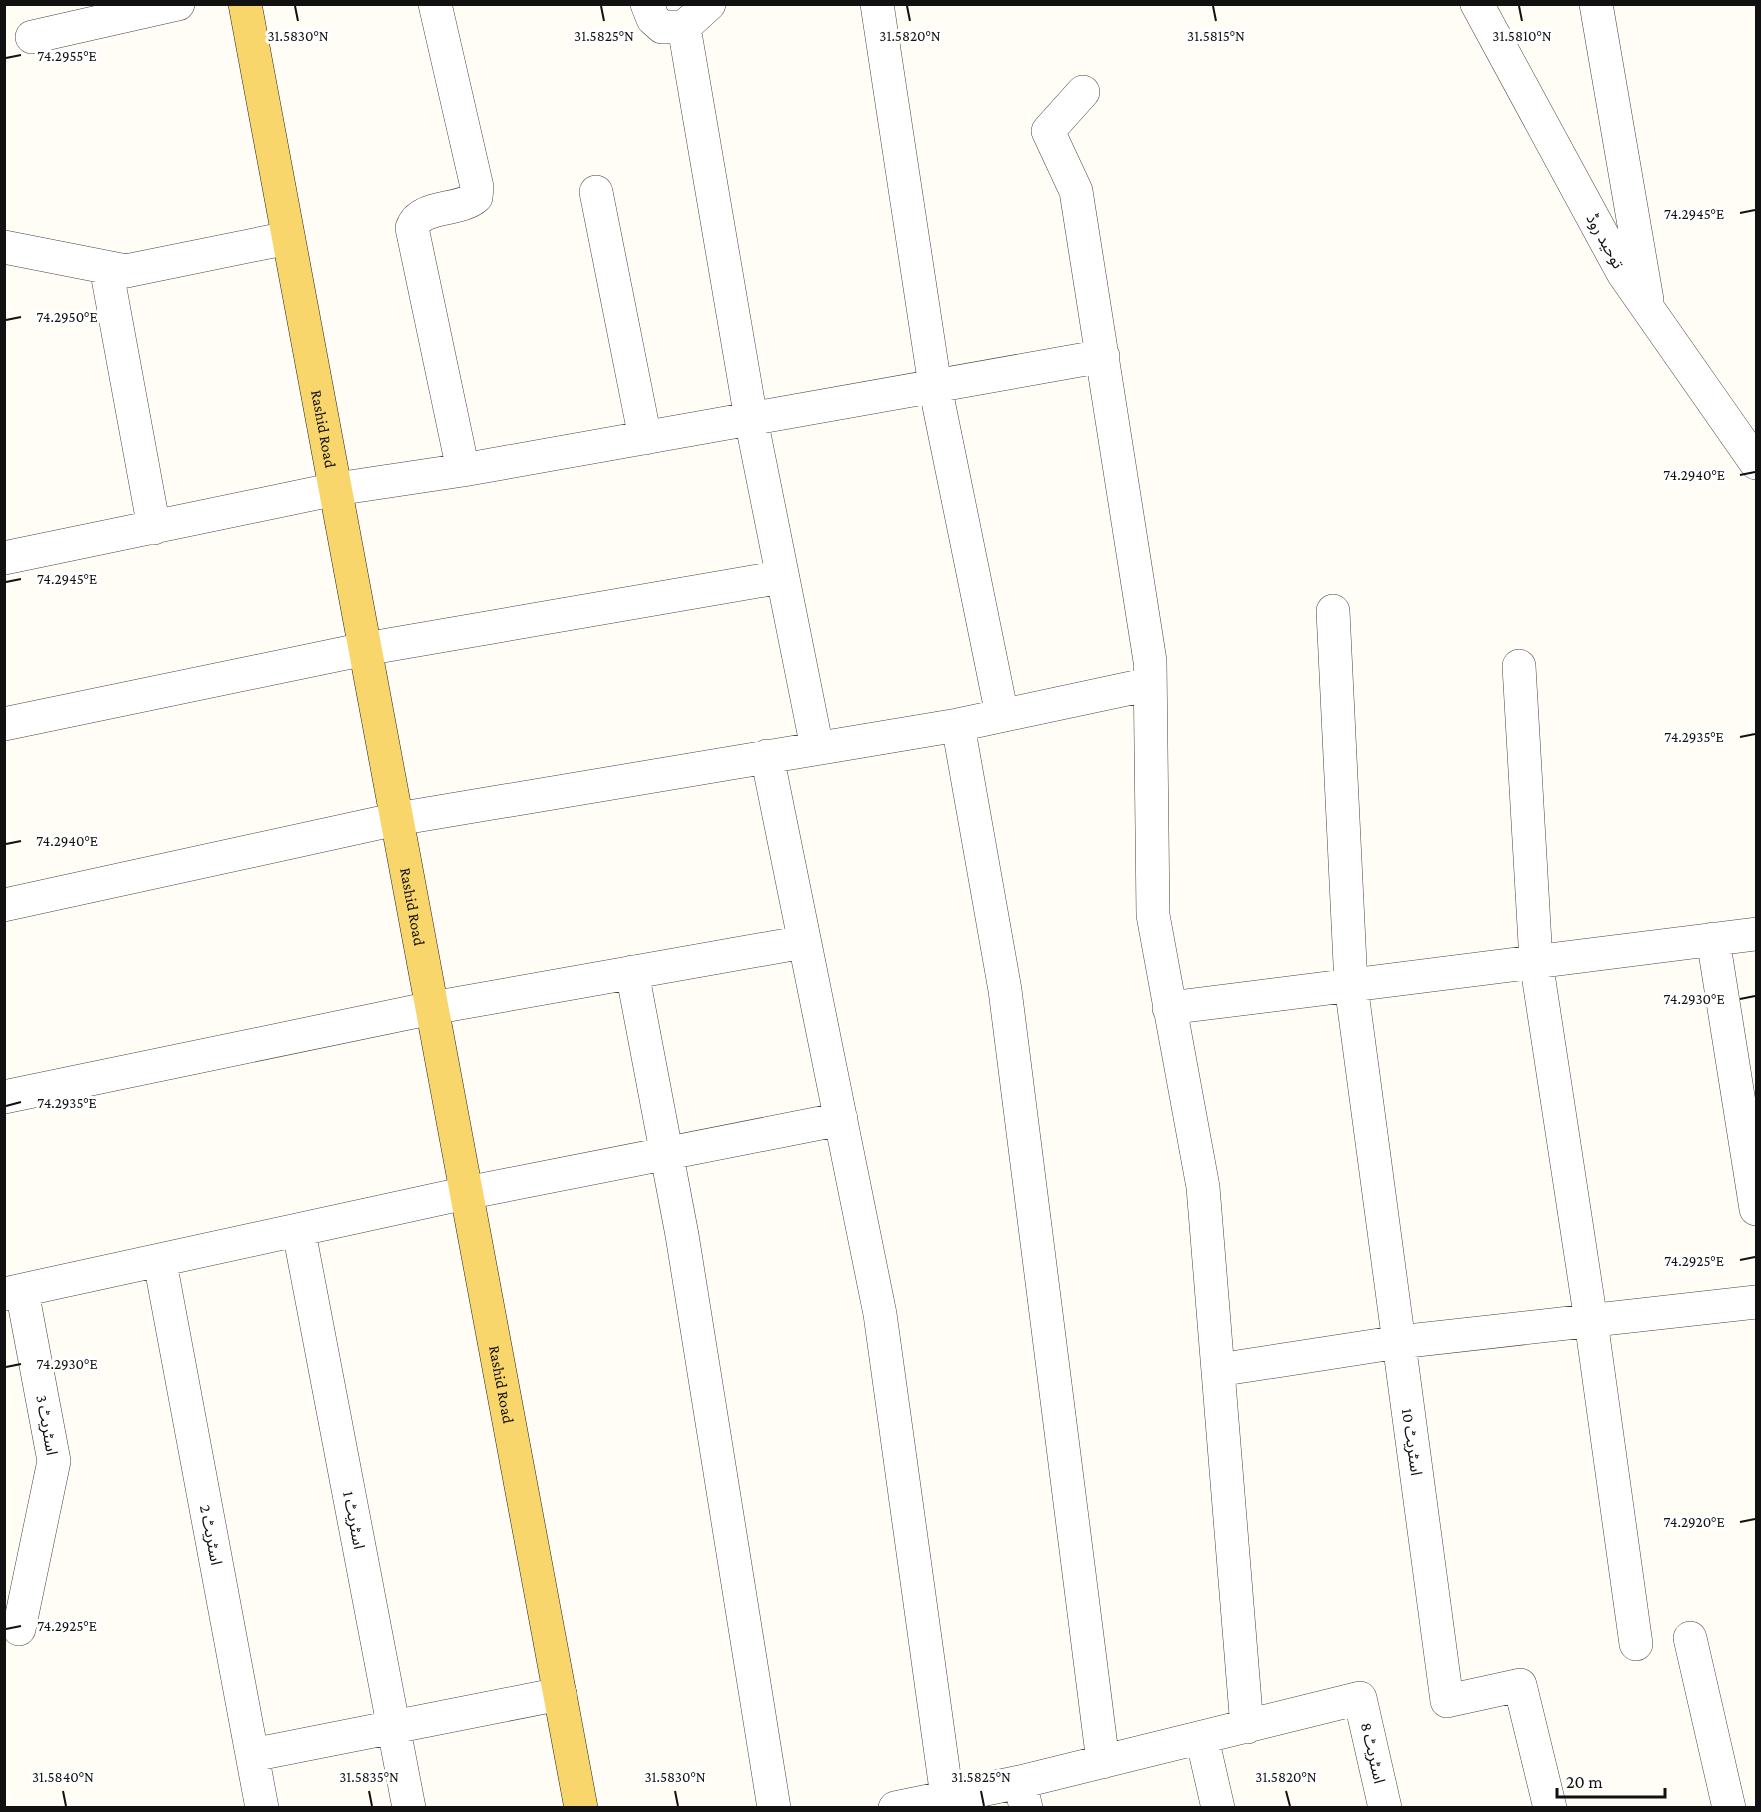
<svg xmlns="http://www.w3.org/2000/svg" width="1761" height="1812" font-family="'Crimson Pro','Noto Sans Arabic',serif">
  <rect width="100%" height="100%" fill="#fffdf5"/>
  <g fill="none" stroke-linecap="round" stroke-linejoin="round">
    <g stroke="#444" stroke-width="34">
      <path id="minor" d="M435 4 477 187 476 197C459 212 420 204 412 228L463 470
        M647 4 653 19 662 27H684L709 4
        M877 4 935 386 1002 715
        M1477 4 1623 273 1756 463
        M1596 4 1647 300
        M684 27 751 419 817 748
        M32 37 178 4
        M1083 92 1048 131 1076 191 1150 661 1153 915 1203 1187 1247 1727
        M596 192 645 438
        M4 247 126 271 288 238
        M106 267 154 528
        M4 558 336 489 463 470 1103 356
        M1333 611 1351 985 1447 1701 1520 1685 1550 1808
        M1519 666 1536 961 1591 1321 1636 1644
        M4 724 365 649 782 577
        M958 725 1005 990 1103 1762
        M767 756 880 1314 947 1797
        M4 905 397 819 958 725 1150 684
        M1713 939 1756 1209
        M632 972 682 1235 774 1808
        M1169 1008 1756 934
        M4 1097 432 1008 804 942
        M299 1232 409 1808
        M160 1262 262 1808
        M4 1294 466 1193 841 1119
        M1218 1370 1399 1342 1756 1302
        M19 1629 54 1461 22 1291
        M1690 1638 1729 1808
        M1202 1738 1218 1808
        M252 1755 560 1694
        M895 1808 1020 1782
        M1026 1808 1020 1782 1360 1698 1385 1808"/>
    </g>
    <g stroke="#222" stroke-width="34">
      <g id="major">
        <path id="s1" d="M245 4 581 1808"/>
      </g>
    </g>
    <use href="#minor" stroke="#fff" stroke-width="33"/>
    <use href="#major" stroke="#f9d66b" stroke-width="33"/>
  </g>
  <path fill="none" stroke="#111" stroke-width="2" d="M295 6 298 21M601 6 604 21M907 6 910 21M1213 6 1216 21M1519 6 1522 21M6 58 21 55M1740 213 1755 210M6 320 21 317M1740 475 1755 472M6 582 21 579M1740 737 1755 734M6 844 21 841M1740 999 1755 996M6 1106 21 1102M1740 1260 1755 1257M6 1367 21 1364M1740 1522 1755 1519M6 1629 21 1626M63 1791 66 1806M369 1791 372 1806M675 1791 678 1806M981 1791 984 1806M1286 1791 1290 1806"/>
  <g text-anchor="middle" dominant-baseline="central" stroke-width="6" stroke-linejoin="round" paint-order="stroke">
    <g font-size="16" fill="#111" stroke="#fff">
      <text transform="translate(1605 241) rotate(61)">توحید روڈ</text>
      <text stroke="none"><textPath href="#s1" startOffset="432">Rashid Road</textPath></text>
      <text stroke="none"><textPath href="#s1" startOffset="918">Rashid Road</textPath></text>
      <text stroke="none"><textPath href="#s1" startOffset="1404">Rashid Road</textPath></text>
      <text transform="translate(47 1425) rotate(80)">اسٹریٹ 3</text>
      <text transform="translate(1412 1442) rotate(82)">اسٹریٹ 10</text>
      <text transform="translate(354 1520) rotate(79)">اسٹریٹ 1</text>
      <text transform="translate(211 1535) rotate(79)">اسٹریٹ 2</text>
      <text transform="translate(1373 1753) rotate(77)">اسٹریٹ 8</text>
    </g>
  </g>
  <g font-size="15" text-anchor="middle" fill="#111" stroke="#fff" stroke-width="6" stroke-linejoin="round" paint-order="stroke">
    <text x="298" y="41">31.5830°N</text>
    <text x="604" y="41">31.5825°N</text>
    <text x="910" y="41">31.5820°N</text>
    <text x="1216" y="41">31.5815°N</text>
    <text x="1522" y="41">31.5810°N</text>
    <text x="67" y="61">74.2955°E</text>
    <text x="1694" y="219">74.2945°E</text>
    <text x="67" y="322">74.2950°E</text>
    <text x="1694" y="480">74.2940°E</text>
    <text x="67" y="584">74.2945°E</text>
    <text x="1694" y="742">74.2935°E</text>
    <text x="67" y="846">74.2940°E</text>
    <text x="1694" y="1004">74.2930°E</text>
    <text x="67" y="1108">74.2935°E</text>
    <text x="1694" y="1266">74.2925°E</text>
    <text x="67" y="1369">74.2930°E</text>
    <text x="1694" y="1527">74.2920°E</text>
    <text x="67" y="1631">74.2925°E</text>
    <text x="63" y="1782">31.5840°N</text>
    <text x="369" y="1782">31.5835°N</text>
    <text x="675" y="1782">31.5830°N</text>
    <text x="981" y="1782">31.5825°N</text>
    <text x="1286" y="1782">31.5820°N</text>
  </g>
  <rect width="1761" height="1812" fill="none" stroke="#111111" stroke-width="12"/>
  <path d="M1557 1788v9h108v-9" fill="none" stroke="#111111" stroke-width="3"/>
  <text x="1566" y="1788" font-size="18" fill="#111111" stroke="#ffffff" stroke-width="4.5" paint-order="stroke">20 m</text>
</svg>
